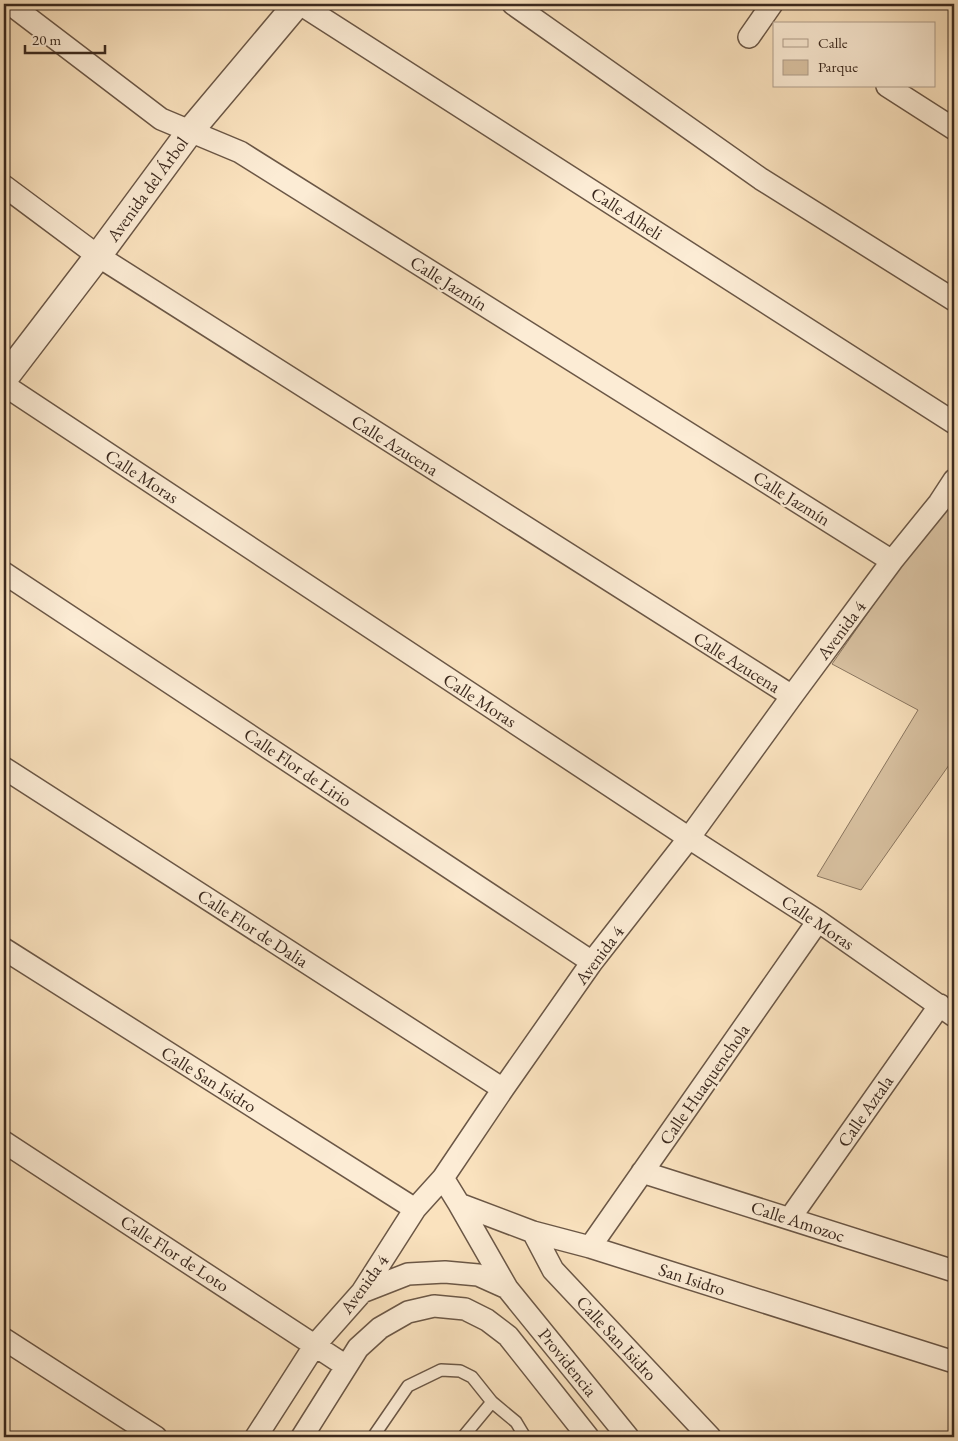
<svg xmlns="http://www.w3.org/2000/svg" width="958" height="1441" font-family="'EB Garamond',serif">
  <rect width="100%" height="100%" fill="#fae2be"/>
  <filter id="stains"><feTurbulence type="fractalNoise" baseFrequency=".004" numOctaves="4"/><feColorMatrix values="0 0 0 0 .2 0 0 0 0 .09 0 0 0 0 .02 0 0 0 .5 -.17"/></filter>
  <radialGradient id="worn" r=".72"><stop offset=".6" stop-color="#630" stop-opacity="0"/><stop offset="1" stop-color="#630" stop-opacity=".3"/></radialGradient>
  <path fill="#dac3a3" stroke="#8a7660" d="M954 490V758L861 890 817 876 918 710 832 664Z"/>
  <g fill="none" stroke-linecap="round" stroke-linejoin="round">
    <g stroke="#6b5746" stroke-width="14">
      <path id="service" d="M373 1437 408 1386 441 1370 460 1371 472 1377 492 1402 516 1422 525 1437
        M463 1437 492 1402"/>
    </g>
    <g stroke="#6b5746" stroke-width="24">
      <path id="minor" d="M10 4 161 119 240 152 892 561
        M300 4 954 423
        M513 4 761 179 954 300
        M749 37 772 4
        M887 86 954 129
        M4 186 98 256 792 696
        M4 385 689 838 818 921 954 1016
        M4 573 592 962
        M4 768 503 1089
        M4 949 415 1209
        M4 1142 346 1366
        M642 1172 954 1271
        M443 1178 459 1204 533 1232 590 1247 954 1362
        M459 1204 507 1288 628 1437
        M790 1218 940 1005
        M533 1232 553 1270 710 1437
        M590 1247 818 921
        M362 1292 408 1274 445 1272 478 1275 507 1288
        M4 1339 156 1437
        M256 1437 315 1345 362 1292 415 1209 443 1178 503 1089 592 962 689 838 792 696 892 561 939 503 954 480
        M302 1437 358 1348 380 1328 408 1312 434 1306 465 1309 487 1320 508 1336 588 1437"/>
    </g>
    <g stroke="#6b5746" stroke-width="29">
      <path id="tertiary" d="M4 379 98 256 191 130 297 4"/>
    </g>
    <use href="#service" stroke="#fcecd5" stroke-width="11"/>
    <use href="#minor" stroke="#fcecd5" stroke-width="21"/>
    <use href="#tertiary" stroke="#fcecd5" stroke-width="26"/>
  </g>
  <g text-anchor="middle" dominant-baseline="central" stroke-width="4.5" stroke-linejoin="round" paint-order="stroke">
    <g font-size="18" fill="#3b291e" stroke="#fcecd5">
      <text transform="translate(147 189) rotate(-54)">Avenida del Árbol</text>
      <text transform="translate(627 213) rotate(33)">Calle Alheli</text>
      <text transform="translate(449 283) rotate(32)">Calle Jazmín</text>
      <text transform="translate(395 445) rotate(32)">Calle Azucena</text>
      <text transform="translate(142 476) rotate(33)">Calle Moras</text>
      <text transform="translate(792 498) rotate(32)">Calle Jazmín</text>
      <text transform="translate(841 630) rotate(-53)">Avenida 4</text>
      <text transform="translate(737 662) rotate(32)">Calle Azucena</text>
      <text transform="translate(480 700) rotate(33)">Calle Moras</text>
      <text transform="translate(298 767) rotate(34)">Calle Flor de Lirio</text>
      <text transform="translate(818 922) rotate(34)">Calle Moras</text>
      <text transform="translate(253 928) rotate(33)">Calle Flor de Dalia</text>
      <text transform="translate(599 955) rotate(-53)">Avenida 4</text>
      <text transform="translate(209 1079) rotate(32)">Calle San Isidro</text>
      <text transform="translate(704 1084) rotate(-55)">Calle Huaquenchola</text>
      <text transform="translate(865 1111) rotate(-55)">Calle Aztala</text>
      <text transform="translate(798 1221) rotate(18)">Calle Amozoc</text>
      <text transform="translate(175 1253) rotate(33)">Calle Flor de Loto</text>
      <text transform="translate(692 1279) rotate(18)">San Isidro</text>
      <text transform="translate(364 1284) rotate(-54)">Avenida 4</text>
      <text transform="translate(617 1338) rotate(47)">Calle San Isidro</text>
      <text transform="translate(568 1362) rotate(51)">Providencia</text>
    </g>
  </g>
  <rect width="958" height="1441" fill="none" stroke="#fae2be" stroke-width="20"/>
  <rect x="5" y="5" width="948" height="1431" fill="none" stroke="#3b291e" stroke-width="2.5"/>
  <rect x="10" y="10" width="938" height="1421" fill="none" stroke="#3b291e"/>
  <rect x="773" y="22" width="162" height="65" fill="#fcecd5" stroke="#af9e8c"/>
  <rect x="783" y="39" width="25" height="8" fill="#fcecd5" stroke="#af9e8c"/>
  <text x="818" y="48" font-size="15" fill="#3b291e">Calle</text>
  <rect x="783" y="60" width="25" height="15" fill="#dac3a3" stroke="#af9e8c"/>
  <text x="818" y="72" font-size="15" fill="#3b291e">Parque</text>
  <path d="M25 45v8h80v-8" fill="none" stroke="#3b291e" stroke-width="2.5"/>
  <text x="32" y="45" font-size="15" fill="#3b291e" stroke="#fcecd5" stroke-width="4" paint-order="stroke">20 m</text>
  <rect width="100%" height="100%" filter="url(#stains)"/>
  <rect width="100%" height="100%" fill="url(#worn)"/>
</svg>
